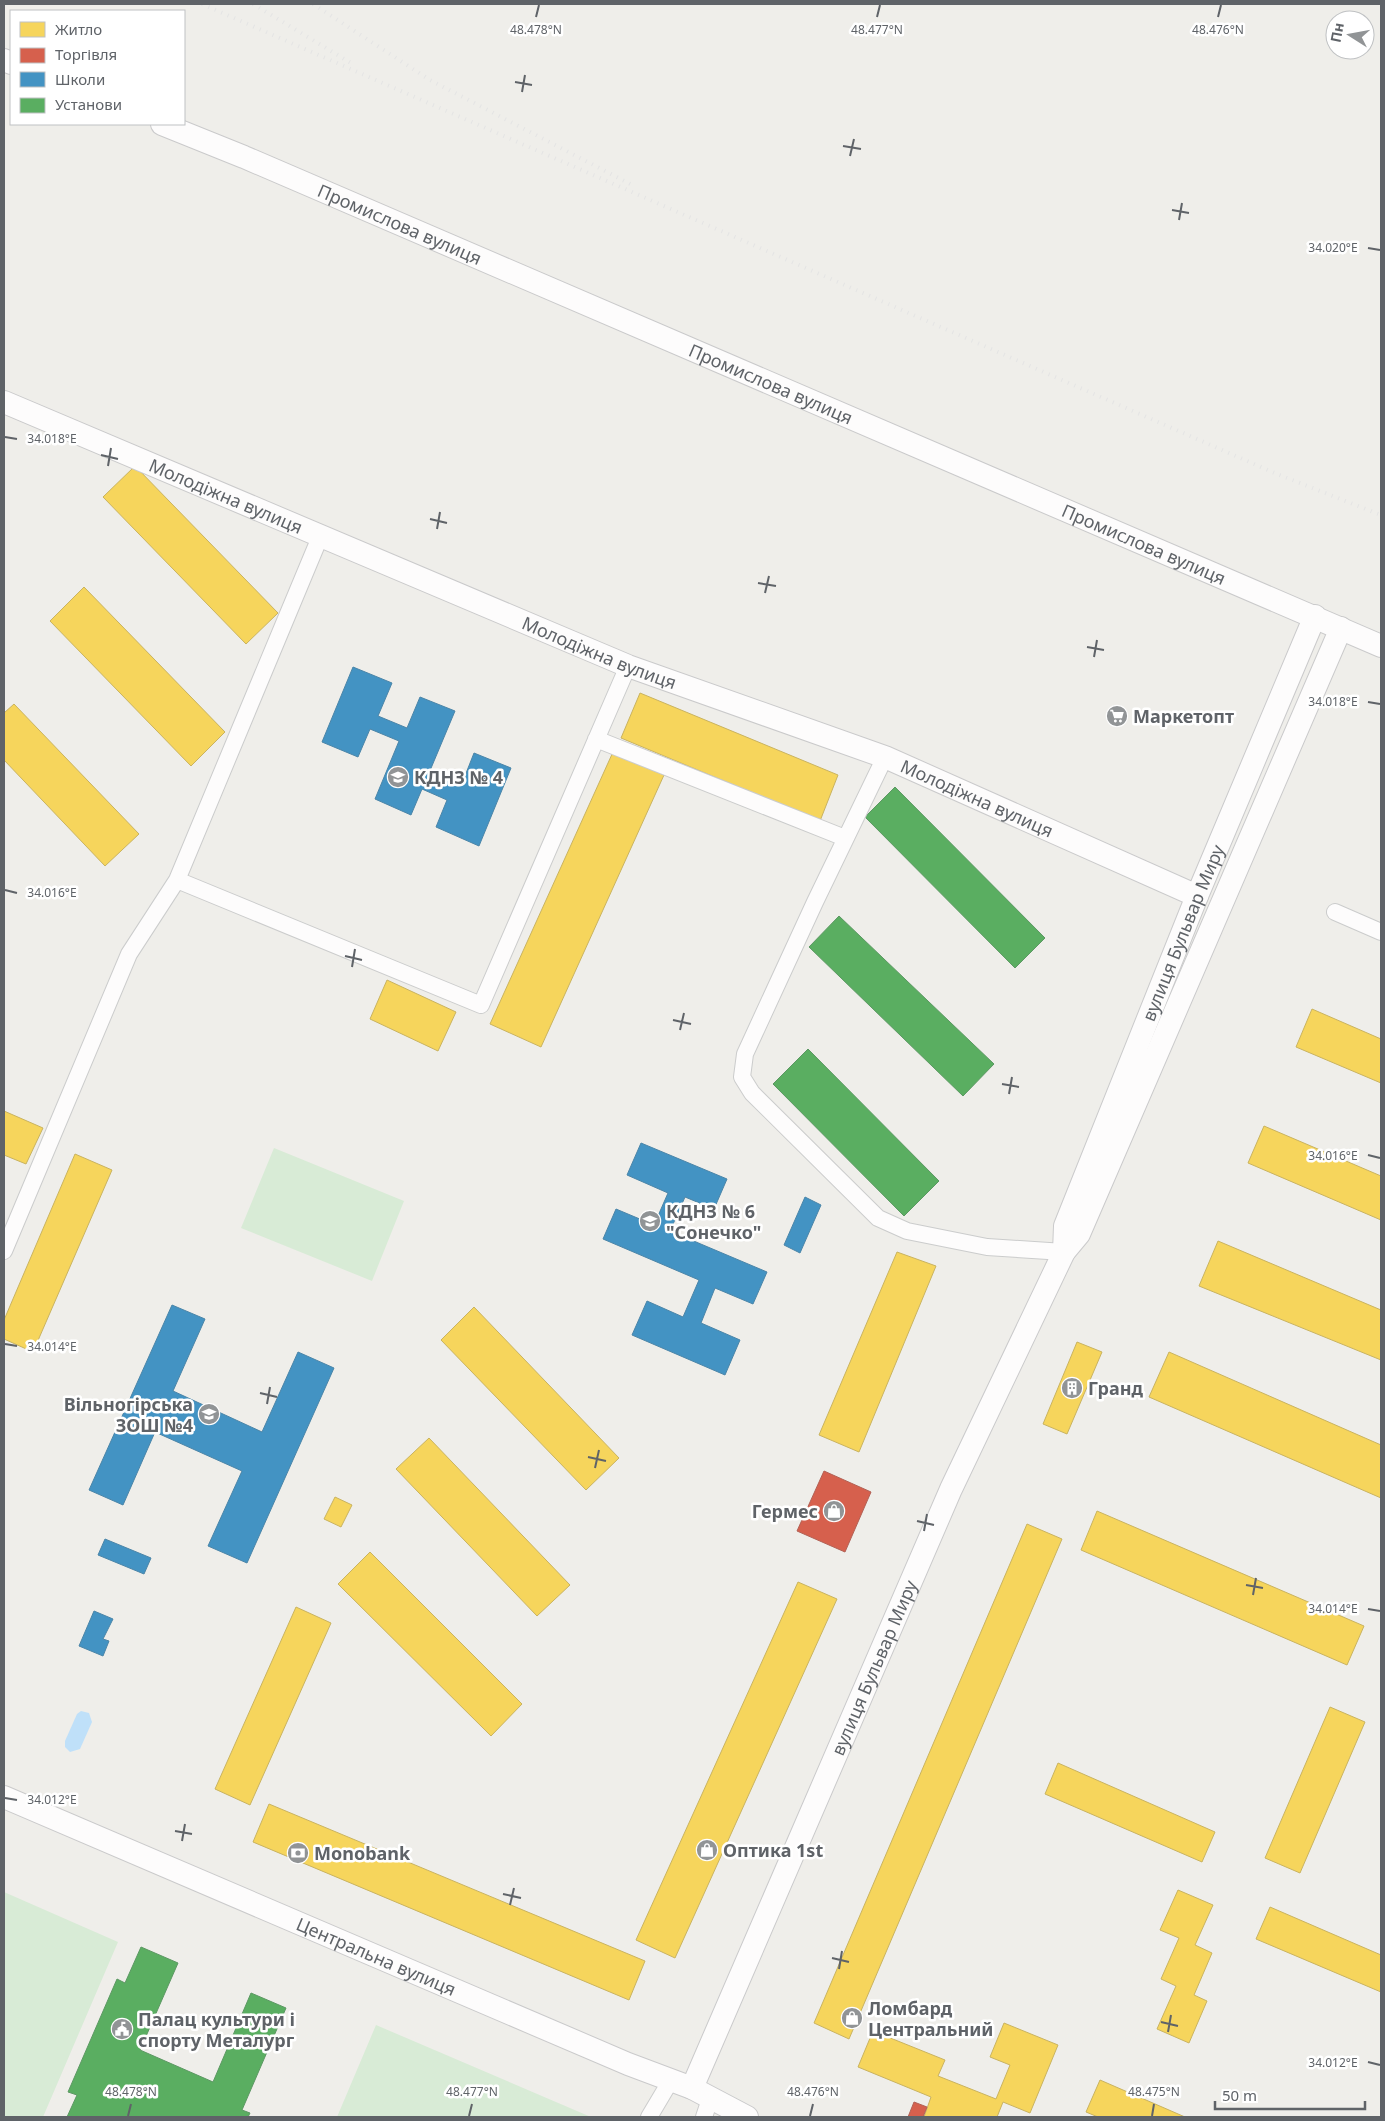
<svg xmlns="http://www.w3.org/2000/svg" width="1385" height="2121" font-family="'Noto Sans',sans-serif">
  <rect width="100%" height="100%" fill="#efeeea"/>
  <path fill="#d8ebd6" d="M274 1148 404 1201 372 1281 241 1228Z
    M4 1892 118 1942 43 2117H4Z
    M376 2025 591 2117H337Z"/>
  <path fill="#bfe0f9" d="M81 1711 89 1713 92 1722 80 1749 70 1752 65 1747V1741L77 1714Z"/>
  <path fill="#f6d55c" stroke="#c9b360" d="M135 466 278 613 246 644 103 497Z
    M84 587 225 732 191 766 50 621Z
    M640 693 838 775 820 821 621 738Z
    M14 704 139 834 105 866 4 760V713Z
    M613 752 664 775 541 1047 490 1024Z
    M387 980 456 1012 438 1051 370 1019Z
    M1312 1009 1381 1039V1083L1296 1047Z
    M4 1111 43 1128 26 1164 4 1155Z
    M1264 1126 1381 1176V1220L1248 1163Z
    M75 1154 112 1170 33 1352 4 1339V1320Z
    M1218 1241 1381 1310V1360L1199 1286Z
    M897 1252 936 1266 859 1452 819 1435Z
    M474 1307 619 1458 586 1490 441 1340Z
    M1077 1342 1102 1352 1067 1434 1043 1424Z
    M1169 1352 1381 1445V1498L1149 1397Z
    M429 1438 570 1585 537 1616 396 1469Z
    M335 1497 352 1505 341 1527 324 1519Z
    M1097 1511 1364 1626 1347 1665 1081 1550Z
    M1027 1524 1062 1539 849 2039 814 2023Z
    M370 1552 522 1704 491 1736 338 1584Z
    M798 1582 837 1599 675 1958 636 1940Z
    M296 1607 331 1623 250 1805 215 1789Z
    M1330 1707 1365 1722 1300 1873 1265 1858Z
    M1058 1763 1215 1832 1202 1862 1045 1794Z
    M269 1804 645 1961 629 2000 253 1842Z
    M1178 1890 1213 1905 1195 1945 1212 1953 1194 1995 1207 2001 1189 2043 1157 2029 1176 1986 1161 1979 1179 1938 1160 1930Z
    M1270 1907 1381 1955V1992L1256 1939Z
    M1004 2023 1058 2045 1030 2113 1003 2102 997 2117H924L931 2097 858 2067 873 2031 945 2060 938 2076 996 2099 1010 2065 990 2057Z
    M1100 2080 1185 2117H1098L1086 2112Z"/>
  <path fill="#d6604d" stroke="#b26155" d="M824 1471 871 1492 845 1552 797 1531Z
    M914 2102 927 2107 923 2117H908Z"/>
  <path fill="#4393c3" stroke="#4b85a8" d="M353 667 392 683 378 716 407 728 420 697 455 711 429 773 461 786 474 753 511 768 479 846 436 827 447 800 422 789 411 815 375 799 399 741 370 729 358 757 322 742Z
    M641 1143 727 1179 714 1209 685 1197 670 1231 767 1272 753 1304 715 1288 701 1323 740 1340 725 1375 632 1335 647 1301 683 1317 699 1280 603 1239 616 1209 654 1225 668 1193 627 1175Z
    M805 1197 821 1205 800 1253 784 1245Z
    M172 1305 205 1319 173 1391 262 1432 298 1352 334 1368 247 1563 208 1546 242 1471 155 1432 123 1505 89 1490Z
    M105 1539 151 1558 144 1574 98 1555Z
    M94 1611 113 1619 103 1639 109 1641 103 1656 79 1646Z"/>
  <path fill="#5aae61" stroke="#5c9863" d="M895 787 1045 938 1015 968 865 817Z
    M839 916 994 1064 963 1096 809 947Z
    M808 1049 939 1181 904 1216 773 1084Z
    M141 1947 178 1963 140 2050 213 2082 251 1993 286 2008 242 2110 250 2113 248 2117H67L77 2095 68 2092 117 1979 125 1983Z"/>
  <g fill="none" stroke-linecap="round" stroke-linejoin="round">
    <g stroke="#cbcccc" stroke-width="18">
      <path id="street" d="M596 739 845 838
        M885 757 815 902 745 1054 742 1077 752 1093 878 1218 907 1231 987 1247 1064 1252
        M177 880 481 1005 628 666
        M1335 912 1381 932
        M4 1251 129 954 177 880 320 537
        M649 2117 671 2080
        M704 2117 710 2099"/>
    </g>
    <g stroke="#cacacb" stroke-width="24">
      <g id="secondary">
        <path d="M4 60 11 63"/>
        <path id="s1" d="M162 124 244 157 1381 646"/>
        <path id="s2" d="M4 402 628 666 885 757 1197 896"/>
        <path id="s3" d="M1064 1252 1065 1226 1197 896 1315 616"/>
        <path id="s4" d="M4 1797 628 2064 692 2088 747 2117"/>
        <path id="s5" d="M692 2088 951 1489 1064 1252 1079 1234 1341 628"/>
      </g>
    </g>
    <use href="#street" stroke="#fdfcfc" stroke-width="16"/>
    <use href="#secondary" stroke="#fdfcfc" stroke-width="22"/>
    <path stroke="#e4e4e4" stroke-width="4" stroke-dasharray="1 6" stroke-linecap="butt" d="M202 4 1277 474 1381 515
      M253 4 351 63
      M313 4 430 80 634 186"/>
  </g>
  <path fill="none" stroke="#5f6368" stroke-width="2" d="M536 17 539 5M877 17 880 5M1218 17 1221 5M515 82 532 85M522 92 525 75M843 146 861 149M850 156 854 139M1172 210 1189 213M1179 220 1182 203M1368 248 1380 250M5 437 17 439M101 455 118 459M108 466 111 448M430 519 447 523M437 529 440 512M758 583 776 586M765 593 769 576M1087 647 1104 650M1094 657 1097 640M1368 702 1380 704M5 890 17 893M345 956 362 960M352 967 355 949M673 1020 691 1024M680 1030 684 1013M1002 1084 1019 1087M1009 1094 1012 1077M1368 1155 1380 1158M5 1344 17 1346M260 1393 277 1397M267 1404 270 1387M588 1457 606 1461M595 1468 599 1450M917 1521 934 1525M924 1531 927 1514M1246 1585 1263 1588M1253 1595 1256 1578M1368 1609 1380 1611M5 1798 17 1800M175 1831 192 1834M182 1841 185 1824M503 1894 521 1898M510 1905 514 1888M832 1958 849 1962M839 1969 842 1951M1161 2022 1178 2026M1168 2032 1171 2015M1368 2062 1380 2065M128 2116 131 2104M469 2116 472 2104M810 2116 813 2104M1152 2116 1154 2104"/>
  <defs>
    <g id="supermarket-disc" transform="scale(1.125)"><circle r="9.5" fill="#919496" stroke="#fff"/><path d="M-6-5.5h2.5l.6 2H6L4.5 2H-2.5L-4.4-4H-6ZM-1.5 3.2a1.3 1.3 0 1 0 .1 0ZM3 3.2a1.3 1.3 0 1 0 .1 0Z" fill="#fff"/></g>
    <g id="school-disc" transform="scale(1.125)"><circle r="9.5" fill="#919496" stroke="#fff"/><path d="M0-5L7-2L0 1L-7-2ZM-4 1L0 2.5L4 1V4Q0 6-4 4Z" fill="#fff"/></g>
    <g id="building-disc" transform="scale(1.125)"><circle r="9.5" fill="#919496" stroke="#fff"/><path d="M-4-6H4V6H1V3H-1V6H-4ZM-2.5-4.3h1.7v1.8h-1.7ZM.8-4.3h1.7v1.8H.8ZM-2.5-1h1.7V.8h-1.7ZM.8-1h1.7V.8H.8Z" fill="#fff"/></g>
    <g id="shop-disc" transform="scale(1.125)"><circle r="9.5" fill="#919496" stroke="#fff"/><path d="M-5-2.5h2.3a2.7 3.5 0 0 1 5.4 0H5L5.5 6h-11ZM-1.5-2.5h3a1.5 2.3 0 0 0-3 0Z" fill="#fff"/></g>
    <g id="bank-disc" transform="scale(1.125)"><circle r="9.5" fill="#919496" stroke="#fff"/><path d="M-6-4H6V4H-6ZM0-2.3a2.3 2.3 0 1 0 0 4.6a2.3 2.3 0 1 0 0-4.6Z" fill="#fff"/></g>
    <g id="civic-disc" transform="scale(1.125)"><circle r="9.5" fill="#919496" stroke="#fff"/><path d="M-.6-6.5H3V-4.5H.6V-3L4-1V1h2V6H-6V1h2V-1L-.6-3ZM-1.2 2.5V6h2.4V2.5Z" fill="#fff"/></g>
  </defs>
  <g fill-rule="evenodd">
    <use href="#supermarket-disc" x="1117" y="716"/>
    <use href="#school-disc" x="398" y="777"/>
    <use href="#school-disc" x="650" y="1221"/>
    <use href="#building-disc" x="1072" y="1388"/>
    <use href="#school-disc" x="209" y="1414"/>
    <use href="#shop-disc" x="834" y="1511"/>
    <use href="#shop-disc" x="707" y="1850"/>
    <use href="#bank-disc" x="298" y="1853"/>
    <use href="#shop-disc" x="852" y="2018"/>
    <use href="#civic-disc" x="122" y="2029"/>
  </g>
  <g text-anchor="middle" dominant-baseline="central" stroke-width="5" stroke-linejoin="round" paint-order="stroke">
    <g font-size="18" fill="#5f6368" stroke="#fff">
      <text stroke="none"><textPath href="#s1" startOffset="258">Промислова вулиця</textPath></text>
      <text stroke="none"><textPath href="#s1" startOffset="662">Промислова вулиця</textPath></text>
      <text stroke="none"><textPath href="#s2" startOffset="241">Молодіжна вулиця</textPath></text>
      <text stroke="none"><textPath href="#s1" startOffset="1068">Промислова вулиця</textPath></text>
      <text stroke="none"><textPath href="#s2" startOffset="646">Молодіжна вулиця</textPath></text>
      <text stroke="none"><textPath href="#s2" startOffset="1051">Молодіжна вулиця</textPath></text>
      <text stroke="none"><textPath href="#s3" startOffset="342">вулиця Бульвар Миру</textPath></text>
      <text stroke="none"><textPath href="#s5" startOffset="458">вулиця Бульвар Миру</textPath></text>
      <text stroke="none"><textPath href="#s4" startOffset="405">Центральна вулиця</textPath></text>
    </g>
    <g font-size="18" font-weight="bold" fill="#5f6368" stroke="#fff" text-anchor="start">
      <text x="1133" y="716">Маркетопт</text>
      <text x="414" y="777">КДНЗ № 4</text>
      <text x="666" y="1211">КДНЗ № 6<tspan x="666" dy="21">"Сонечко"</tspan></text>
      <text x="1088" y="1388">Гранд</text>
      <text x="193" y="1404" text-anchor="end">Вільногірська<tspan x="193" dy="21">ЗОШ №4</tspan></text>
      <text x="818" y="1511" text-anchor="end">Гермес</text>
      <text x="723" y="1850">Оптика 1st</text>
      <text x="314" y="1853">Monobank</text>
      <text x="868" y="2008">Ломбард<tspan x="868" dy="21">Центральний</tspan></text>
      <text x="138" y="2019">Палац культури і<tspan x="138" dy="21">спорту Металург</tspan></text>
    </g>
  </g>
  <g font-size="12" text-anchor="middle" fill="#5f6368" stroke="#fff" stroke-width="5" stroke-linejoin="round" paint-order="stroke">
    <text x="536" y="34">48.478°N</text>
    <text x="877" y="34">48.477°N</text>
    <text x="1218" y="34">48.476°N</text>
    <text x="1333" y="252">34.020°E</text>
    <text x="52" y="443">34.018°E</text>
    <text x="1333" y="706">34.018°E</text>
    <text x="52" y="897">34.016°E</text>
    <text x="1333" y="1160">34.016°E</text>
    <text x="52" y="1351">34.014°E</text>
    <text x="1333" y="1613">34.014°E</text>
    <text x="52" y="1804">34.012°E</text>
    <text x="1333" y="2067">34.012°E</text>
    <text x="131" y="2096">48.478°N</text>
    <text x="472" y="2096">48.477°N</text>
    <text x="813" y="2096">48.476°N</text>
    <text x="1154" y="2096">48.475°N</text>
  </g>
  <rect width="1385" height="2121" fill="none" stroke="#5f6368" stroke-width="10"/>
  <rect x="10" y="10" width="175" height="115" fill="#ffffff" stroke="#bfc1c3"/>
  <rect x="20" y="22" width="25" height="15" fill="#f6d55c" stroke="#bfc1c3"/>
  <text x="55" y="35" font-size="15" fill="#5f6368">Житло</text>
  <rect x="20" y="48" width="25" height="15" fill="#d6604d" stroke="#bfc1c3"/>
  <text x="55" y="60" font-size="15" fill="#5f6368">Торгівля</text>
  <rect x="20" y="72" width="25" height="15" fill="#4393c3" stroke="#bfc1c3"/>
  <text x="55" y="85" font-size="15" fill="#5f6368">Школи</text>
  <rect x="20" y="98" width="25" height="15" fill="#5aae61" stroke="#bfc1c3"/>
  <text x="55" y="110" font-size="15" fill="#5f6368">Установи</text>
  <g transform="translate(1350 35) rotate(281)"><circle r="24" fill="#ffffff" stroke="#bfc1c3"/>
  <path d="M0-4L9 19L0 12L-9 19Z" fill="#919496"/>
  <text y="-8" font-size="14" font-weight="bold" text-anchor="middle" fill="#5f6368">Пн</text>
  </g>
  <path d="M1215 2101v8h150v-8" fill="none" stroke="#5f6368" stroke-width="2.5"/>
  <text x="1222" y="2101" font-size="15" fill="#5f6368" stroke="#ffffff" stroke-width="4" paint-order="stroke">50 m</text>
</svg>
